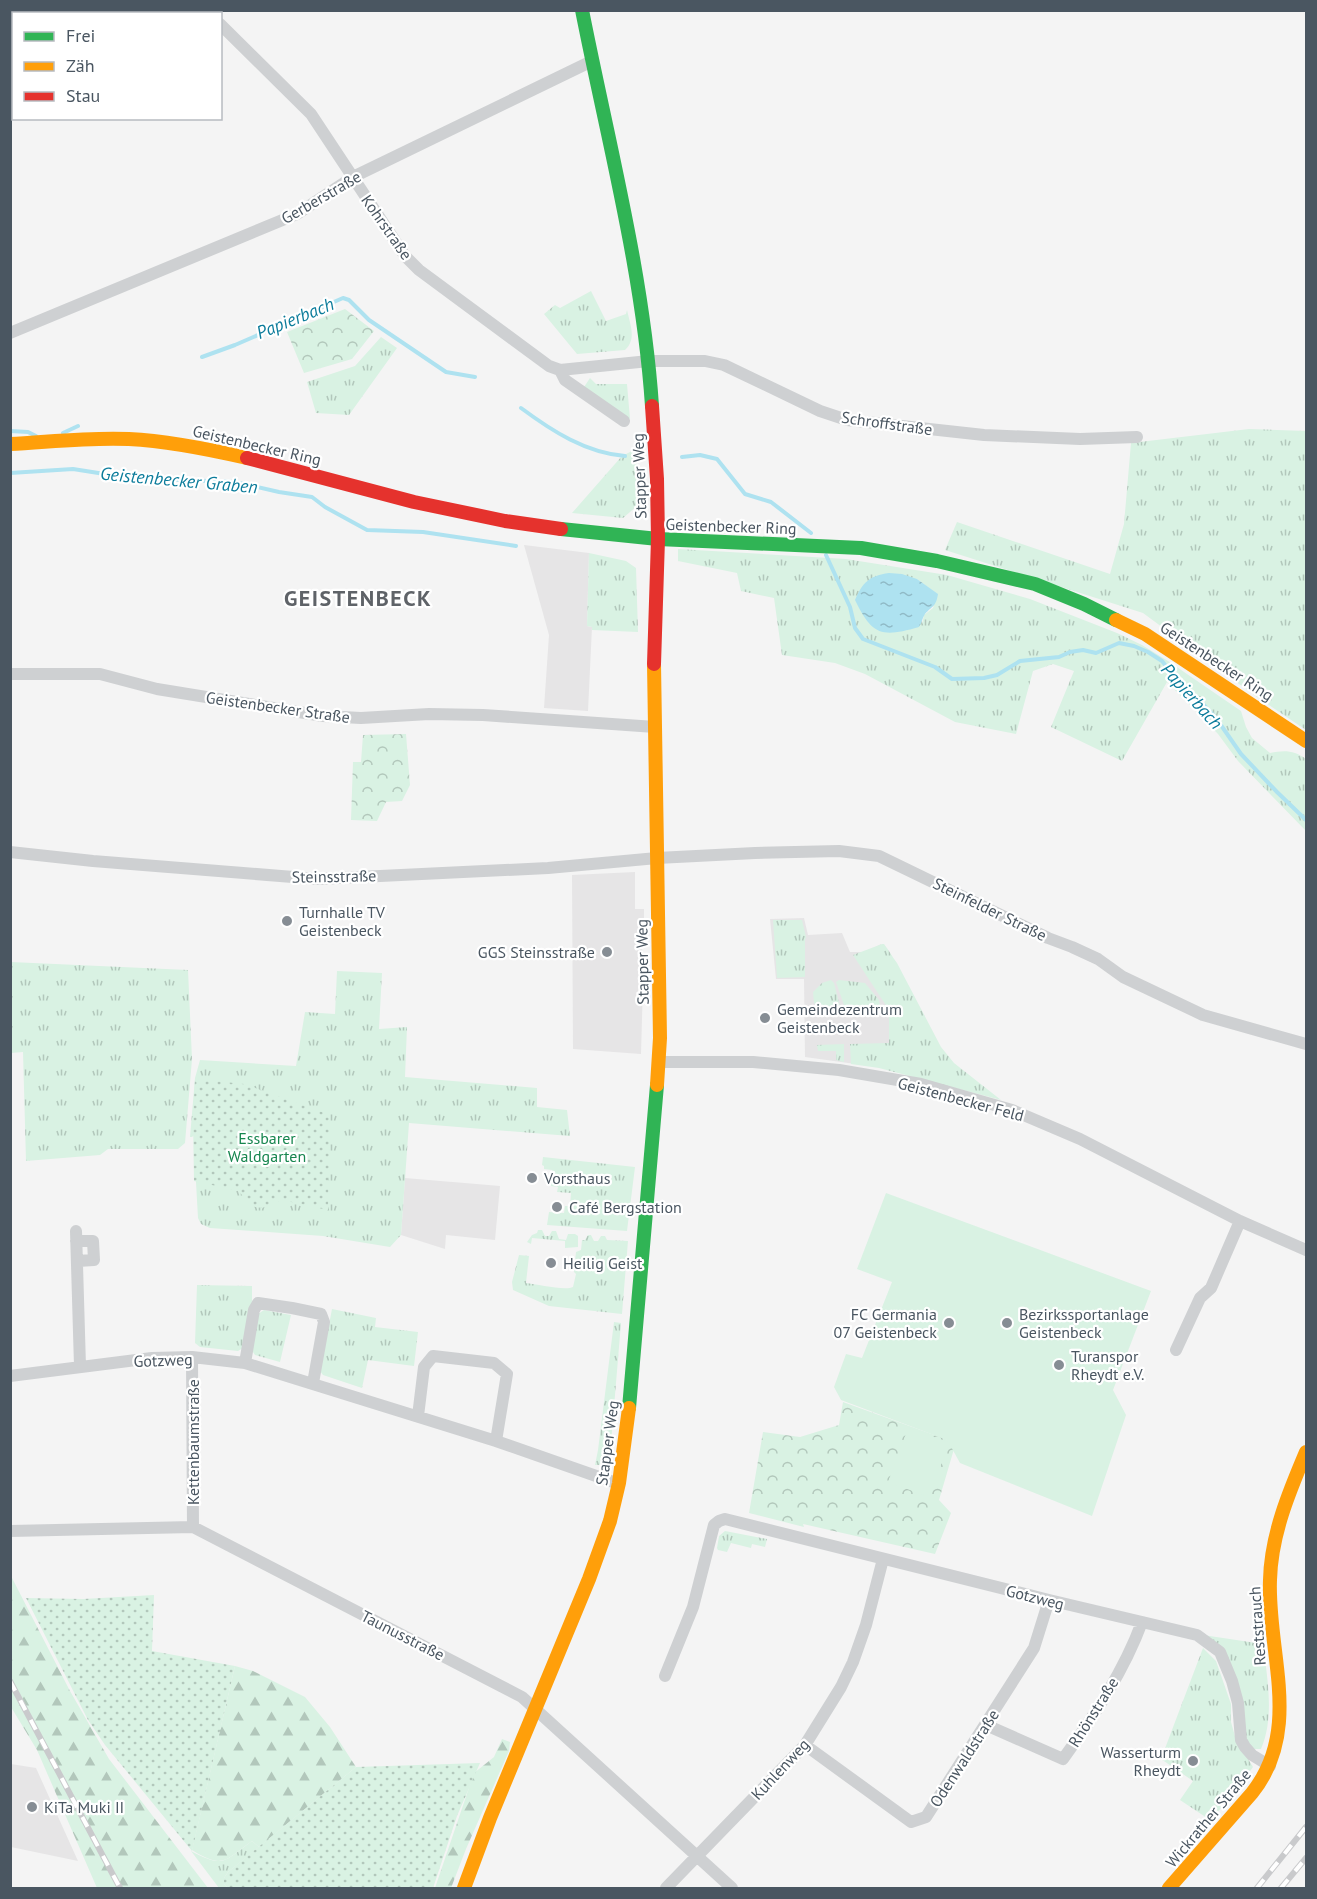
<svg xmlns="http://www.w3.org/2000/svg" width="1317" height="1899" font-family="'PT Sans',sans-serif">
  <defs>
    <pattern id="grass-tufts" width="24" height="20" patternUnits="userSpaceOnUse" patternTransform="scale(1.5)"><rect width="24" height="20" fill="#d9f2e3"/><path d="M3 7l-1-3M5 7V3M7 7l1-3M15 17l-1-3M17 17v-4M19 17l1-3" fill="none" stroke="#b2c7bb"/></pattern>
    <pattern id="forest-firs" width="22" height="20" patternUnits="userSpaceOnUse" patternTransform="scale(1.5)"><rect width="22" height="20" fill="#d9f2e3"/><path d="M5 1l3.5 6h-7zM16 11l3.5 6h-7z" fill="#b2c7bb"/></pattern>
    <pattern id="park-crowns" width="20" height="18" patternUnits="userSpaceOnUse" patternTransform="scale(1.5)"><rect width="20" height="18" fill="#d9f2e3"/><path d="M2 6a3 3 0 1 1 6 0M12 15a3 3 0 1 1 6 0" fill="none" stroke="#b2c7bb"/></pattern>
    <pattern id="garden-dots" width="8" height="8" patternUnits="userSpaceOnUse" patternTransform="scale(1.5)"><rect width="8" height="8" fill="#d9f2e3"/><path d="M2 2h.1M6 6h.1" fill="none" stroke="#b2c7bb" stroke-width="1.8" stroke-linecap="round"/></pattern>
    <pattern id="water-ripples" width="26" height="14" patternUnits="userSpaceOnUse" patternTransform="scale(1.5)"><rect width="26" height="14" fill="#aee2f0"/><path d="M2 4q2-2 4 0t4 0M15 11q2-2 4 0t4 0" fill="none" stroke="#90bac6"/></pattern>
  </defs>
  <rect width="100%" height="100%" fill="#f4f4f4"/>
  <path fill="#e6e5e6" d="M524 545 589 553 587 626 592 627 588 711 544 708 549 635Z
    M635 872V909H644V921L639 983 643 984 641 1054 573 1049 572 875Z
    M804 918 808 935 842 933 850 952H866L881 944 896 1048 877 1067 805 1057 804 979H776L770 919Z
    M405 1178 500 1186 495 1240 446 1235 445 1249 401 1235Z
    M11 1764 36 1768 78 1861 11 1847Z"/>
  <path fill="url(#grass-tufts)" fill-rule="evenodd" d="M591 291 606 321 626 314 627 310C630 324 637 339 625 350L577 354 544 314 555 305 560 308Z
    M381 337 397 348 349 415 316 413 307 382 355 366Z
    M590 378 596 384H627L630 419 584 387Z
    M1249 429 1306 431V730L1254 695 1143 613 945 550 957 522 1110 574 1124 524 1131 443Z
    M632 451 637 456V506L623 518 572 513 622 456Z
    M678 549 846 559 947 575 1030 599 1117 633 1142 645 1168 661 1241 711 1246 727 1252 738 1270 753C1284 750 1294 750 1306 759V831L1238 761 1218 734 1167 682 1122 761 1051 727 1074 671 1053 664 1033 671 1016 734 955 722 865 674 835 663 782 655 774 598 741 591 737 573 678 561ZM917 579 937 594 933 608 924 615 922 624Z
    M589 553 626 561 636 568 638 632 592 630V627L587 626Z
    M773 920H802L806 937 805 940V977L777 978Z
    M882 944H884C889 950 892 957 897 963L941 1047 954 1063 1001 1100 879 1068 851 1064 850 1044 889 1043V1010L853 955Z
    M11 962 188 970 192 1059 185 1143 178 1149H108L100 1155 26 1161 23 1052 11 1053Z
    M337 971 382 973 379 1029 407 1027 405 1077 537 1088V1107L567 1110 570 1136 409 1123 401 1235 390 1247 323 1236 210 1228 201 1224 198 1218 194 1147 205 1134 201 1129 192 1137H190L195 1078 200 1060 296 1066 305 1012 335 1014Z
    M831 980 834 983 840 1007 820 1009 814 1003 813 992 822 983Z
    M839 980 865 983 879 1000 880 1006 876 1008H845L836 982Z
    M844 1044V1062L836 1060V1051H818L817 1045Z
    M543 1157 635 1167 627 1231 547 1225 549 1212 564 1213 565 1206H570L571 1193 557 1192 558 1187 551 1186 552 1170 544 1169V1166L542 1165Z
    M538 1230H542L545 1236H549L552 1231H556L559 1239 566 1240 568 1234H575L578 1236V1247L565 1248V1241L532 1238 531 1244 527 1242 532 1235 537 1233Z
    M588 1235H591L594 1241H598L601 1236H605L607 1240 628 1241 622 1314 549 1306 513 1290 512 1282 519 1255 529 1256 526 1283C537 1284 565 1291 573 1287L576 1274 574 1272 576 1252 581 1250 582 1240H585Z
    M197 1285 252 1286V1301L243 1348 238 1351 200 1347 195 1343Z
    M332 1309 376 1318 375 1327 418 1332 414 1366 368 1360 362 1388 323 1375 320 1371Z
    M264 1310 291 1315 280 1362 255 1355 251 1349 258 1314Z
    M614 1322 621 1323 611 1443C609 1452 607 1460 599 1465H595L598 1450Z
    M725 1531 767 1539 765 1547 752 1544 751 1548 731 1543 727 1552 718 1550 717 1548 719 1536Z
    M1203 1635 1263 1644C1267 1677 1275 1717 1261 1749H1255L1250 1747 1244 1733 1240 1690Z
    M1203 1648 1216 1661 1231 1704V1722L1236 1740 1253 1767 1234 1794 1210 1820 1180 1800 1193 1781 1161 1759Z
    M252 1841 259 1847 228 1872 224 1878V1884L228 1888H219L191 1851C225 1869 224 1861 252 1841Z"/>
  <path fill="url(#forest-firs)" d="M11 1576 70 1691 109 1759 208 1888H97L37 1750 11 1707Z
    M235 1666 253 1671 305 1697 330 1727 356 1767 259 1847 252 1841C225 1860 224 1870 192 1850Z
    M502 1739 510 1742 509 1751 466 1849 451 1888H435L474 1773 494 1757Z"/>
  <path fill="url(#park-crowns)" d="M345 309 374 331 352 359 304 373 287 332Z
    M406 734 410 785 402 801 386 802 377 821 351 820 353 762H361L363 735Z
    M843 1402 951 1441 954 1449 939 1500 951 1513 935 1554 803 1524 804 1527 749 1513 763 1432 800 1437 839 1425Z"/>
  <path fill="url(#garden-dots)" d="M195 1079 244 1084 330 1115 328 1210 282 1200 262 1208 250 1206 239 1191 194 1181 193 1121Z
    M154 1595 152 1651 235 1666 192 1851 105 1745 88 1720 26 1598 83 1599Z
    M480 1763 457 1816 433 1888H228L224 1884V1878L228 1872 356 1767Z"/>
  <path fill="#d9f2e3" d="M886 1193 1151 1291 1113 1390 1126 1415 1092 1516 960 1463 949 1443 929 1497 888 1482 908 1428 949 1442 947 1440 841 1400 834 1387 846 1354 862 1358 892 1282 857 1269Z"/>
  <path fill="url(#water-ripples)" d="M889 573 902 574 917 579 938 594C936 607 932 606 925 614 922 618 922 623 919 627 881 638 872 635 855 600 863 582 869 576 889 573Z"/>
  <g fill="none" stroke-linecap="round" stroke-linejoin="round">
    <path stroke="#aee2f0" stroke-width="4" d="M202 357 235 345 343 298 349 300 369 320 446 372 475 377
      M521 408C552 431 586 453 625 456
      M10 431 28 432 36 436
      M63 433 78 426
      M682 457 700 455 717 459 745 494 771 502 811 533
      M10 473 73 469 130 478 235 482 279 492 312 497 325 507 367 530 423 532 516 546
      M826 555 850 607 855 628 863 639 935 667 952 679 984 678 997 675 1020 661 1059 657 1070 652 1083 650 1096 653 1119 643 1134 646 1148 652 1162 661 1190 696 1204 705 1216 718 1241 754 1277 792 1306 820"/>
    <path stroke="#ced0d2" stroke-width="12" d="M206 10 210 14
      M220 24 311 114 405 256 419 270 549 366 560 370 649 361H705L724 365 820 411 847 420 984 435 1080 439 1137 437
      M10 333 297 214 353 177 592 61
      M560 370 565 380 624 421
      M10 674H100L157 689 323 716 361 718 429 714 483 715 655 727
      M10 852 93 861 318 879 548 868 657 858 755 853 839 851 879 856 1048 938 1072 947 1098 959 1123 977 1203 1015 1306 1044
      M659 1062H753L839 1070 921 1084 1012 1110 1080 1139 1240 1221 1306 1250
      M76 1231 80 1366
      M76 1241H93L94 1260 77 1261
      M1176 1350 1200 1298 1211 1288 1240 1221
      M192 1357 193 1527
      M245 1363 254 1310 258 1303 292 1308 321 1314 324 1322 313 1383
      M10 1376 152 1358 192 1357 245 1363 496 1441 619 1484
      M418 1416 424 1367 433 1356 494 1363 507 1374 496 1441
      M10 1531 193 1527 522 1697 732 1888
      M665 1676 693 1607 714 1525 719 1521 725 1519 1049 1600 1197 1635 1220 1652 1232 1681 1238 1703 1241 1740 1245 1747 1252 1755 1270 1766
      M986 1725 1063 1759C1094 1716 1124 1671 1142 1622
      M805 1745 911 1822 926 1817 1034 1648 1049 1600
      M666 1888 805 1745 841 1687 853 1662 866 1625 883 1559"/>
    <path stroke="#30b455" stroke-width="14" d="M582 10C608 142 643 272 652 406
      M561 529 658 539 861 548 937 561 1035 584 1084 604 1116 620
      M629 1408 657 1085"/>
    <path stroke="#ff9f0a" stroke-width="14" d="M10 444C49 442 90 437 129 439 168 441 208 449 247 458
      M1116 620 1145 634 1306 741
      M654 664 660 1038 657 1085
      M464 1888 490 1818 589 1579 610 1521 619 1483 629 1408
      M1169 1888 1252 1793C1303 1729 1267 1652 1270 1580 1271 1535 1289 1492 1306 1452"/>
    <path stroke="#e5322d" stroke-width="14" d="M652 406 657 479 658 539 654 664
      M247 458 414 502 505 521 561 529"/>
    <g stroke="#c9cacc" stroke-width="6">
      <path id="rail" d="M10 1681 120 1888
        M1257 1888 1306 1827
        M1281 1888 1306 1858"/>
    </g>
    <use href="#rail" stroke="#fff" stroke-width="4" stroke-dasharray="11" stroke-linecap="butt"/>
  </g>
  <g fill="#868d94" stroke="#fff" stroke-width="2">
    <circle cx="287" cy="921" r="6"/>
    <circle cx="607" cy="952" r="6"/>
    <circle cx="765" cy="1018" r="6"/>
    <circle cx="532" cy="1178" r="6"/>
    <circle cx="557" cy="1207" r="6"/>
    <circle cx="551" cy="1263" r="6"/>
    <circle cx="949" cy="1323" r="6"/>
    <circle cx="1007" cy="1323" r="6"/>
    <circle cx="1059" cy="1365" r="6"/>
    <circle cx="1193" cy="1761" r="6"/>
    <circle cx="32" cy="1807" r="6"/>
  </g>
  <g text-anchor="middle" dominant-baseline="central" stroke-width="4.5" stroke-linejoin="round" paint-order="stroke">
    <g font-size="16" fill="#4a5661" stroke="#fff">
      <text transform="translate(321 197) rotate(-30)">Gerberstraße</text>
      <text transform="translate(387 227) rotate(55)">Kohrstraße</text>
      <text transform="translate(887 423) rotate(8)">Schroffstraße</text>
      <text transform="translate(257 445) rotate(13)">Geistenbecker Ring</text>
      <text transform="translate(639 476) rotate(-92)">Stapper Weg</text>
      <text transform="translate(731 526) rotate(2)">Geistenbecker Ring</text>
      <text transform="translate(1217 661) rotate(33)">Geistenbecker Ring</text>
      <text transform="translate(278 707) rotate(8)">Geistenbecker Straße</text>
      <text transform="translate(334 876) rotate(-1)">Steinsstraße</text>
      <text transform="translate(990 909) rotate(26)">Steinfelder Straße</text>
      <text transform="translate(642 962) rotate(-91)">Stapper Weg</text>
      <text transform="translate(961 1099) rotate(15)">Geistenbecker Feld</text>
      <text transform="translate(163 1360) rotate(-2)">Gotzweg</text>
      <text transform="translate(193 1442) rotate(-90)">Kettenbaumstraße</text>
      <text transform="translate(607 1443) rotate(-82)">Stapper Weg</text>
      <text transform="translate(1035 1597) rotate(14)">Gotzweg</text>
      <text transform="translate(1257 1626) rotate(-94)">Reststrauch</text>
      <text transform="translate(403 1635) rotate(27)">Taunusstraße</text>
      <text transform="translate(1093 1712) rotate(-58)">Rhönstraße</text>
      <text transform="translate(964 1758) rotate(-57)">Odenwaldstraße</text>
      <text transform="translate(780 1769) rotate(-47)">Kuhlenweg</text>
      <text transform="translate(1208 1818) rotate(-50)">Wickrather Straße</text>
    </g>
    <g font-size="16" fill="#4a5661" stroke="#fff" text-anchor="start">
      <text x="299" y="912">Turnhalle TV<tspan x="299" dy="18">Geistenbeck</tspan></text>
      <text x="595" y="952" text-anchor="end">GGS Steinsstraße</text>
      <text x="777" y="1009">Gemeindezentrum<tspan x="777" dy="18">Geistenbeck</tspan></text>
      <text x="544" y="1178">Vorsthaus</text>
      <text x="569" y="1207">Café Bergstation</text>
      <text x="563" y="1263">Heilig Geist</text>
      <text x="937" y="1314" text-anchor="end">FC Germania<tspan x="937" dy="18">07 Geistenbeck</tspan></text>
      <text x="1019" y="1314">Bezirkssportanlage<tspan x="1019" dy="18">Geistenbeck</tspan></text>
      <text x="1071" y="1356">Turanspor<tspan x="1071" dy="18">Rheydt e.V.</tspan></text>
      <text x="1181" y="1752" text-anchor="end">Wasserturm<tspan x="1181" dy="18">Rheydt</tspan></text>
      <text x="44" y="1807">KiTa Muki II</text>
    </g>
    <g font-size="16" fill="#17864f" stroke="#fff">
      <text x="267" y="1138">Essbarer<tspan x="267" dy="18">Waldgarten</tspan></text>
    </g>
    <g font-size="18" font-style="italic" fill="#0c7c9b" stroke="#fff">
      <text transform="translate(295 318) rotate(-22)">Papierbach</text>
      <text transform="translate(179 480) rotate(5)">Geistenbecker Graben</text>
      <text transform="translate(1192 696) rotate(48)">Papierbach</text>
    </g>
    <g font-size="22" font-weight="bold" letter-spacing="1.5" fill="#5f6368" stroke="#fff">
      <text x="358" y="598">GEISTENBECK</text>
    </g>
  </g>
  <rect width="1317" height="1899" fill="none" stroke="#4a5661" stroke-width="24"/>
  <rect x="12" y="12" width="210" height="108" fill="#ffffff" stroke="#b7bbc0" stroke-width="1.5"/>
  <rect x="24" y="32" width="30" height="9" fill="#30b455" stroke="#b7bbc0" stroke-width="1.5"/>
  <text x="66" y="42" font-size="18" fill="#4a5661">Frei</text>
  <rect x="24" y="62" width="30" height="9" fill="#ff9f0a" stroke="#b7bbc0" stroke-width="1.5"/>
  <text x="66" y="72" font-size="18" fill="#4a5661">Zäh</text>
  <rect x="24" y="92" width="30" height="9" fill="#e5322d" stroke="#b7bbc0" stroke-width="1.5"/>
  <text x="66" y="102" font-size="18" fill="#4a5661">Stau</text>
</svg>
